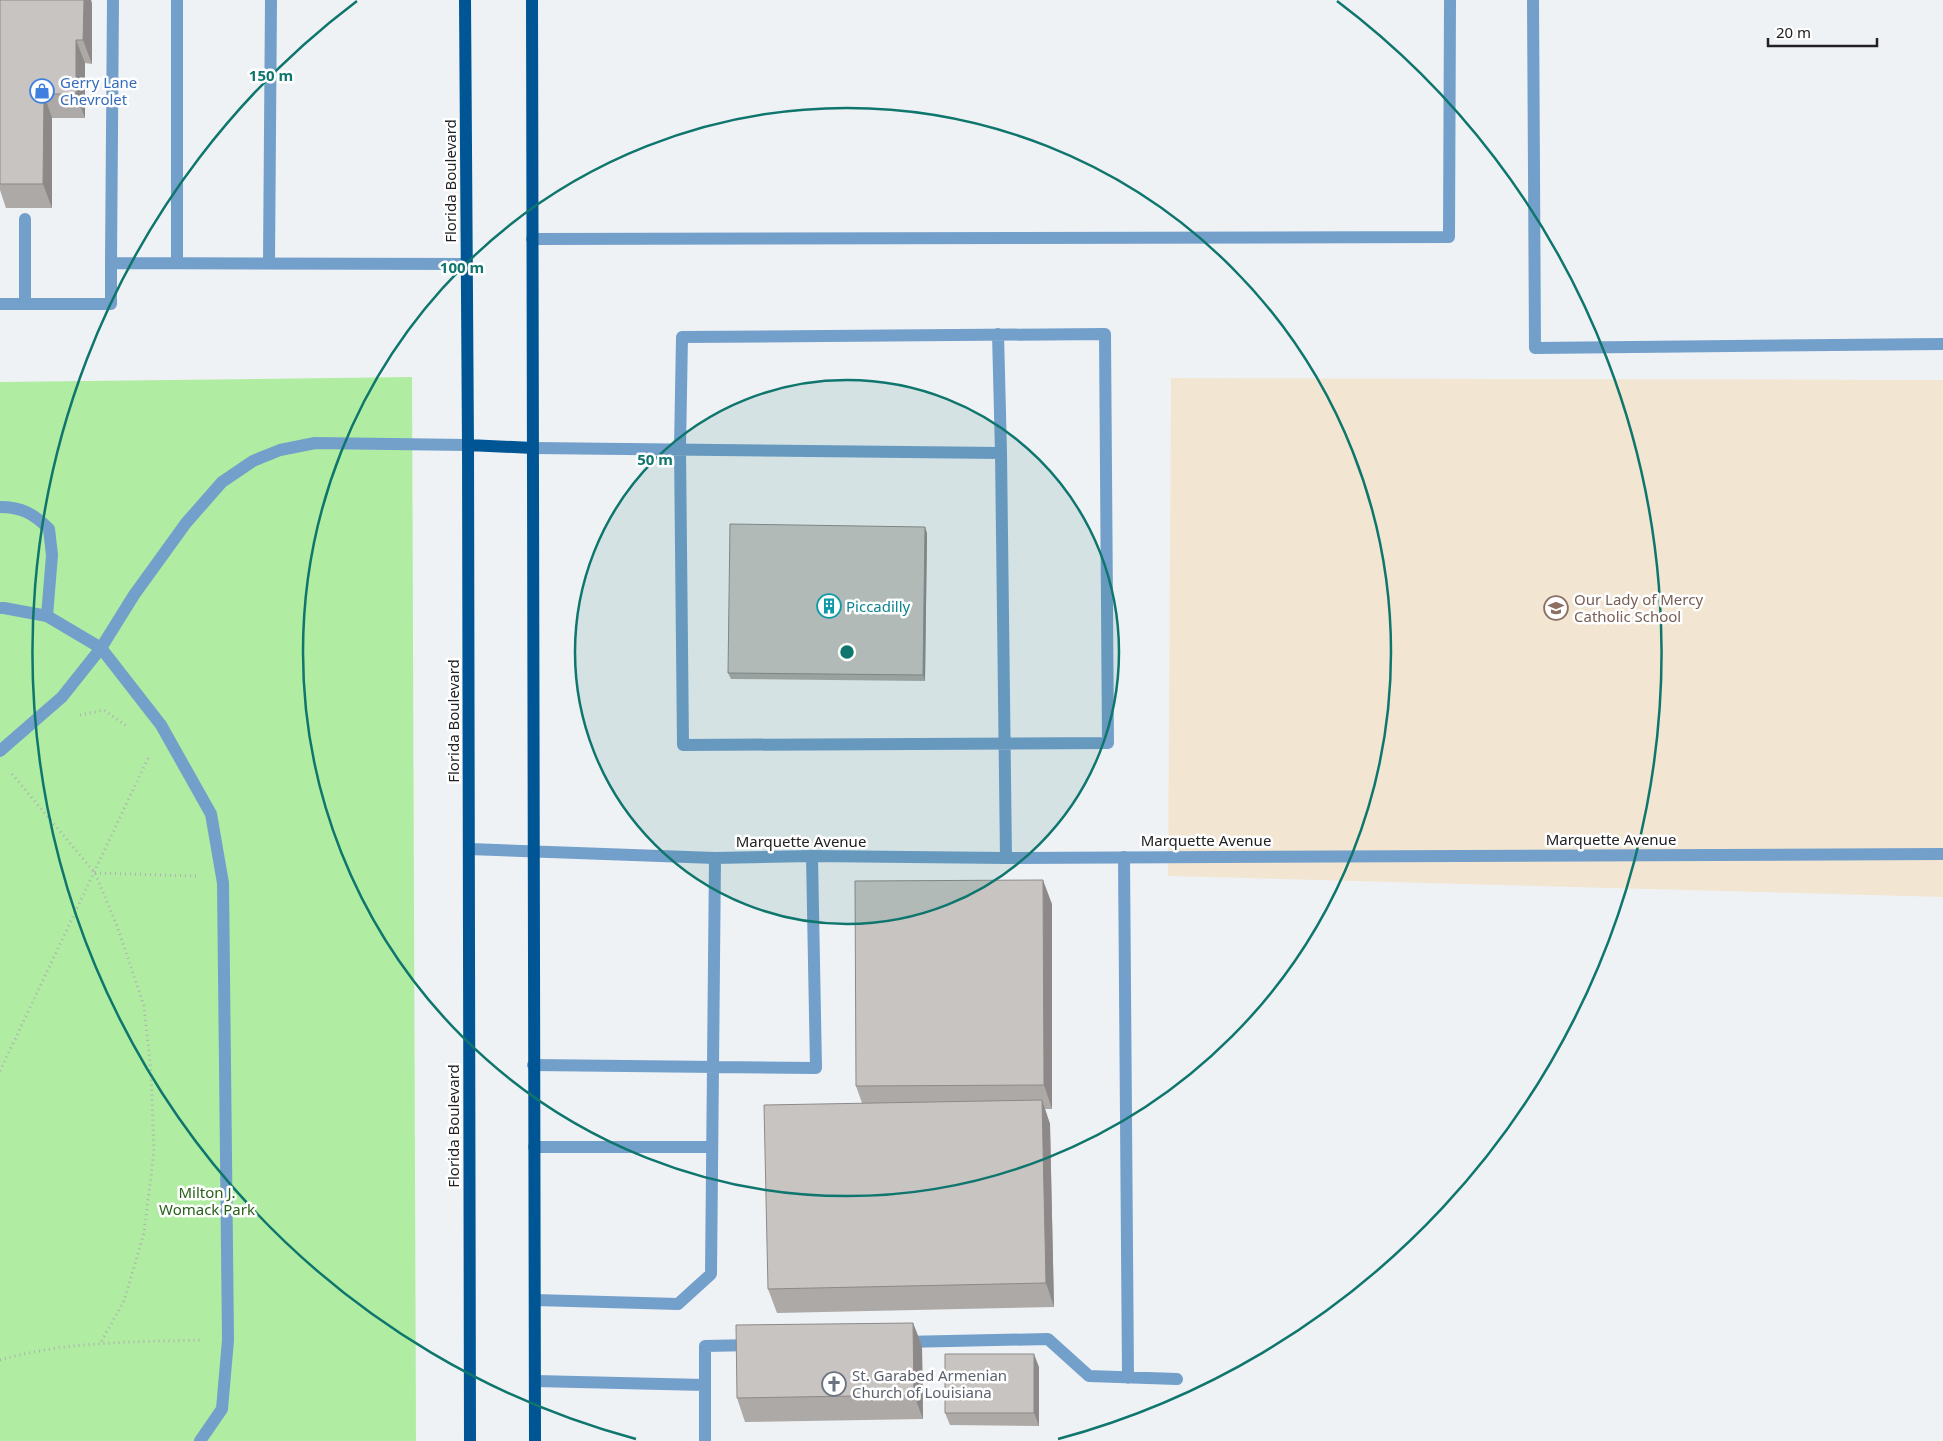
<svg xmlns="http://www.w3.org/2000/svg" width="1943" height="1441" font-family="'Noto Sans',sans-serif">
  <rect width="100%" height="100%" fill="#eff2f5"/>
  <path fill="#f2e6d2" d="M1171 378 1943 380V897L1168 876Z"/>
  <path fill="#b0eca1" d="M412 377 416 1441H0V382Z"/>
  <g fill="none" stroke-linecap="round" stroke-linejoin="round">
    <path stroke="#aeb0b3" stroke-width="3" stroke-dasharray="1 4" stroke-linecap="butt" d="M80 715 104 710 128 727
      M12 774 95 873 117 926 144 1006 151 1072 154 1151 144 1233 124 1301 101 1342
      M95 873 196 876
      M0 1071 149 756
      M0 1360C66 1341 135 1342 203 1340"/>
    <path stroke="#739fcb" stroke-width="12" d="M113 0 111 263 467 264
      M1533 0 1535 348 1943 344
      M532 239 1449 237 1450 0
      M177 263V0
      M269 263 271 0
      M0 304H111V263
      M25 304V219
      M998 334 1001 453
      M1105 334 1108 743 683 745 680 448 682 337Z
      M533 448 1001 453 1006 858
      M0 507C22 507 34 514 49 529L52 555 47 616 101 648 161 725 211 814 223 883 228 1340 222 1409 200 1441
      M0 608H4L47 616
      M0 751 62 697 101 648 134 595 186 523 222 482 253 461 280 450 315 443 468 445
      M1124 857 1128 1378
      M533 1065 816 1068 812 856
      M534 1147H712
      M535 1300 678 1304 711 1274 715 858
      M903 1342 1048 1339 1089 1376 1177 1379
      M535 1381 705 1385V1346L753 1345
      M705 1385V1441"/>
    <path stroke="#739fcb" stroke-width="12" d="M469 849 715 858 812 856 1006 858 1943 854"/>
    <path stroke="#005694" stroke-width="12" d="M465 0 468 445 470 1441
      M532 0 535 1441
      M468 445 533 448"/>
  </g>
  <path fill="#aca9a7" d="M0 0H91L92 4V64L85 63V118H52V208H6L0 190Z
    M927 533 925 681 731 679 728 673Z
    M1052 904V1109H1045L1050 1124 1054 1307 777 1313 768 1289 862 1103 856 1086Z
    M913 1323 922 1346 923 1419 745 1422 737 1398Z
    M1039 1367V1426L950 1425 945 1413Z"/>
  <path fill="#8c8988" d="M84 0H91L92 4V64L83 40Z
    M76 40 85 63V118L76 94Z
    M44 94 52 118V208L43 184Z
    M925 527 927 533 925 681 923 675Z
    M1043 880 1052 904V1109L1044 1085Z
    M1042 1100 1050 1124 1054 1307 1046 1283Z
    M913 1323 922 1346 923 1419 914 1395Z
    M1034 1354 1039 1367V1426L1034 1413Z"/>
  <path fill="#c8c4c2" stroke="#8c8988" d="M0 0H84L83 40H76V94H44L43 184H0Z
    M730 524 925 527 923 675 728 673Z
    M1043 880 1044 1085 856 1086 855 881Z
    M1042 1100 1046 1283 768 1289 764 1105Z
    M913 1323 914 1395 737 1398 736 1325Z
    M945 1354H1034V1413H945Z"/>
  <circle cx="847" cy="652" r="272" fill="#0f766e" fill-opacity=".12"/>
  <g fill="none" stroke="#0f766e" stroke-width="2.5">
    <circle cx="847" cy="652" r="272"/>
    <circle cx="847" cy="652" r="544"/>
    <path d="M636 1439A815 815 0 0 1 357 1M1337 1A815 815 0 0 1 1058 1439"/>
  </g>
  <defs>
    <g id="shop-ring" transform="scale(1.25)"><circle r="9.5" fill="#fff" stroke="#3f7fe0" stroke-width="1.5"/><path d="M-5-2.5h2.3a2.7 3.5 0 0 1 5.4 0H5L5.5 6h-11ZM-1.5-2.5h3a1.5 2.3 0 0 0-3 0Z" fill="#3f7fe0"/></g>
    <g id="building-ring" transform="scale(1.25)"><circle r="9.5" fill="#fff" stroke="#0f9aa8" stroke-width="1.5"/><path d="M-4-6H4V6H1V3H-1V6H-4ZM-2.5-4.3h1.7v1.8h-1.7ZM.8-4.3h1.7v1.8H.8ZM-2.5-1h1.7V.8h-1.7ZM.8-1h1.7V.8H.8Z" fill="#0f9aa8"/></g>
    <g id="school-ring" transform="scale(1.25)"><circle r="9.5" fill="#fff" stroke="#8d6e63" stroke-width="1.5"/><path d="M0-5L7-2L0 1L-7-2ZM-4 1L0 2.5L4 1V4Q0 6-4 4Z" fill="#8d6e63"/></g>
    <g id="church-ring" transform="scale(1.25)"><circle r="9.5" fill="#fff" stroke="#6b7280" stroke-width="1.5"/><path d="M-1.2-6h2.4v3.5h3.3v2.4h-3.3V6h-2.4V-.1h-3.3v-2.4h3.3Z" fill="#6b7280"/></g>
  </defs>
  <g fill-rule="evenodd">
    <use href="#shop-ring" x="42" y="91"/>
    <use href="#building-ring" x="829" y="606"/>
    <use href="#school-ring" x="1556" y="608"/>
    <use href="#church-ring" x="834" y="1384"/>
  </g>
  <g text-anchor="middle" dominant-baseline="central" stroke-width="5" stroke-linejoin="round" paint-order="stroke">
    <g font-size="15" fill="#366cbe" stroke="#fff" text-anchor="start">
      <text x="60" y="82">Gerry Lane<tspan x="60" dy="17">Chevrolet</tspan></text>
    </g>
    <g font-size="15" fill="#212123" stroke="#fff">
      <text transform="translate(450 181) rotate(-90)">Florida Boulevard</text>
      <text transform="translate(453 721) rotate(-90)">Florida Boulevard</text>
      <text x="1611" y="839">Marquette Avenue</text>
      <text x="1206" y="840">Marquette Avenue</text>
      <text x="801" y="841">Marquette Avenue</text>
      <text transform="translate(453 1126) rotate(-90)">Florida Boulevard</text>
    </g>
    <g font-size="15" fill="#785e54" stroke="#fff" text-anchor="start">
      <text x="1574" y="599">Our Lady of Mercy<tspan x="1574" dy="17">Catholic School</tspan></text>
    </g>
    <g font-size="15" fill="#0d838f" stroke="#fff" text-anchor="start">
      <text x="846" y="606">Piccadilly</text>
    </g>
    <g font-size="15" fill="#286118" stroke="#fff">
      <text x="207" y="1192">Milton J.<tspan x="207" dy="17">Womack Park</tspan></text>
    </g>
    <g font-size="15" fill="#5b616d" stroke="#fff" text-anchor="start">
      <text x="852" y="1375">St. Garabed Armenian<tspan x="852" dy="17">Church of Louisiana</tspan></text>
    </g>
  </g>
  <circle cx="847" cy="652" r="8" fill="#0f766e" stroke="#fff" stroke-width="2.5"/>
  <g font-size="15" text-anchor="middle" font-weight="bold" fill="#0f766e" stroke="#fff" stroke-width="5" stroke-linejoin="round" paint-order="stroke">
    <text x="271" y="81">150 m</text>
    <text x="462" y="273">100 m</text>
    <text x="655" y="465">50 m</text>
  </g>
  <path d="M1768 38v8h109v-8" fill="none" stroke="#212123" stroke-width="2.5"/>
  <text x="1776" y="38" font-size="15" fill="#212123" stroke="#ffffff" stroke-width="4" paint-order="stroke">20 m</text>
</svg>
